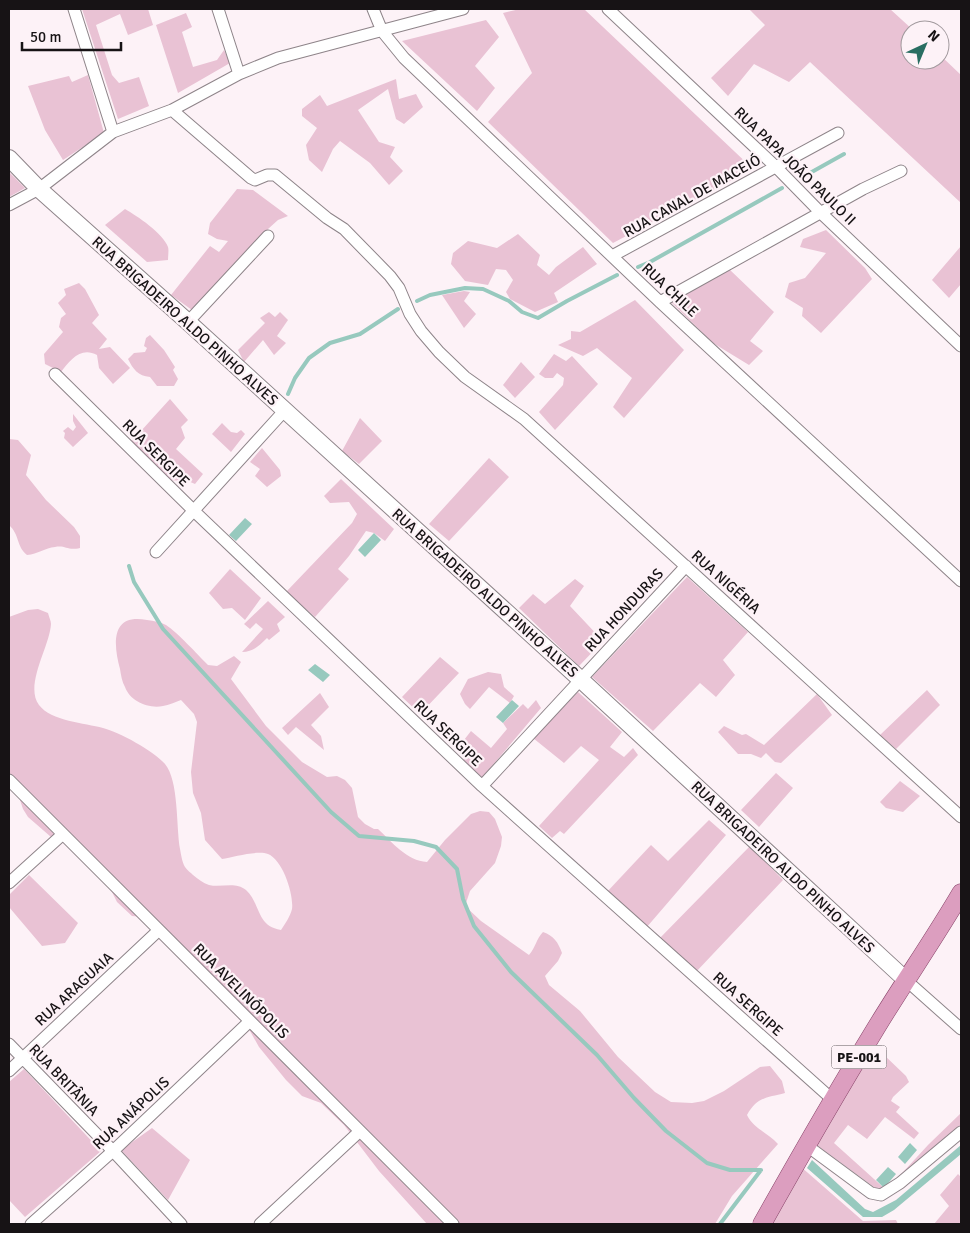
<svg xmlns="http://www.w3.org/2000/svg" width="970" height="1233" font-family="Signika,sans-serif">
  <rect width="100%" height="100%" fill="#fdf2f7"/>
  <path fill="#e9c2d4" d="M82 9H148L153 25 128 35 120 14 96 25 112 75 119 83 139 77 149 106 118 119Z
    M520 9H584L753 169 613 243 488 122 532 73 503 13Z
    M749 9H890L913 30H910V60H940V55L961 75V203L810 62 789 82 754 64 728 96 711 78 765 25Z
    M186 13 192 27 182 32 193 67 217 60 224 50 230 63 178 93 156 25Z
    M486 20 499 37 475 66 495 88 477 111 402 41Z
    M88 75 104 133 63 160 45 130 28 86 69 76 72 82Z
    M396 79 399 99 416 94 423 107 404 124 396 119 388 89 358 110 379 142 395 147 390 157 403 171 389 185 370 163 340 141 333 149 322 172 309 160 306 145 317 128 302 116V109L320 95 327 106Z
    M9 172 25 188 9 197Z
    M237 189 253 190 288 216 278 220 268 229 192 310 171 295 210 246 219 252 228 241 217 239 208 234 210 223Z
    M125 209C137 216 163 233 168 247 169 250 168 256 168 260L147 262 105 225Z
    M826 230 865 268 872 279 821 333 802 316 803 308 785 297 789 283 805 278 826 253 800 247 803 239Z
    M518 234 540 255 537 265 549 275 556 267 583 247 597 264 554 293 558 302 535 312 510 299 506 292 513 280 506 270 496 269 488 285 465 281 451 264 453 253 468 241 497 248Z
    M961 246V284L949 298 932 280Z
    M729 269 774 312 750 341 763 351 749 365 713 343 671 302Z
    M79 283 85 289 99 315 92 323 107 339 99 349 110 347 130 368 113 384 99 368 97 355C81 346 70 360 61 372L45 364 44 354 63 332 59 327 61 318 66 314 58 303 66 295 64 289Z
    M464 291 470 292 464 301 476 314 464 328 442 295Z
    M635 300 684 350 624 418 613 407 632 378 597 348 583 356 558 345 571 339V331L580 332Z
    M269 312 275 317 280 312 288 320 277 336 286 343 274 355 263 340 244 362 238 350 265 323 260 318Z
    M150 335 164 350 175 367 173 370 178 379 174 386H157L150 377C138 376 133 369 128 359L134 353 145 352 147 348 144 346 146 338Z
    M554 354 566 361 572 356 598 384 555 430 539 412 563 385 564 378 557 373 553 378H545L539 374Z
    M521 362 535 377 515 398 503 385Z
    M170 399 188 420 181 427 185 438 176 449 203 474 195 484 188 481 166 480 131 442Z
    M73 414 88 433 73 447 64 438 65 433 63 431 68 427 73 431 76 427 73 421Z
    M360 418 382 441 359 464 342 451Z
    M222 423 231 432 237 433 241 430 245 434 231 452 212 434Z
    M9 439 18 440 31 455 26 475 46 500 74 527 80 536V548C67 551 66 545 55 547 45 548 38 554 27 555 16 546 20 535 9 525Z
    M262 448 280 470 281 476 267 487 255 476 260 469 250 462Z
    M489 458 509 477 449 541 429 524Z
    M341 479 394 529 385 541 374 533 366 531 349 556 338 569 349 579 315 617 286 592 352 523 357 514 349 502 330 503 324 496Z
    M230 569 261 598 245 620 232 608 223 609 209 593Z
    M687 577 748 632 723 660 735 675 716 697 700 683 653 731 592 677Z
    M575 579 584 586 570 606 603 641 579 666 519 608 533 594 545 604Z
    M268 601 285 617 277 624 280 631 269 640 267 638C259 646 253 652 242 652L263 629 256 623 250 629 244 624Z
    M38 609 48 613C49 617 51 621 51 624 50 646 24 685 39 705 51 721 85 723 103 728 119 732 154 751 165 764 179 781 176 826 180 849 181 854 182 862 185 867 187 870 191 873 193 875 198 879 203 883 209 885 222 888 235 881 246 890 261 904 256 926 281 930 285 924 290 917 292 909 294 895 283 860 268 854 258 850 233 857 222 859L205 840 201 813 193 793 191 772 197 722 194 714 181 700C175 702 169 705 163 706 148 709 130 701 125 687 122 682 121 675 120 669 113 643 111 613 147 620 154 621 160 622 166 625 178 633 197 654 208 665L217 666 234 656 241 662 231 679 266 726 302 762 327 777 337 776 345 780 352 788 358 817 365 824 374 829H378C392 842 407 861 427 862L445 840 471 814 480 811 489 812 495 819 502 837 501 846 495 863 470 891 465 906 481 921 529 955C536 947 536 939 543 932 554 936 558 942 562 953L558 961 545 976 549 985 580 1011 618 1057 655 1092 671 1102 692 1103 704 1101 724 1091 760 1067 770 1066 782 1081 785 1093C766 1098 757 1097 747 1115 753 1128 768 1133 778 1144L732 1196 715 1224H427L379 1171 344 1125 321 1103 302 1096 286 1080 259 1047 240 1013 143 917 132 916 117 902 104 876 78 850 51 837 28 817 23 809 17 791 9 783V617L28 610Z
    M440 657 459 673 420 714 402 697Z
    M488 672 501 674 504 687 514 696 510 703 489 687 470 709 465 704 460 694 468 679Z
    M927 690 940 705 896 749 880 735Z
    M578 692 622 732 610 747 624 757 633 748 638 755 564 834 560 831 552 838 539 826 599 760 581 746 564 763 533 738Z
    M320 693 329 707 311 725 321 736 324 750 296 727 288 735 282 728Z
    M817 694 832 715 781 763 775 762 766 753 761 758 751 754H738L718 732 724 726 742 735 746 734 764 745Z
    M536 700 541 708 481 779 463 761 465 755 457 749 471 731 491 748 507 729 503 723 523 704 528 709Z
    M776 773 793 788 759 827 741 810Z
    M900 781 920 796 903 812 886 808 880 802Z
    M709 820 726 835 646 928 606 893 651 845 668 861Z
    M750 846 783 880 695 973 658 940Z
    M29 875 78 923 65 943 42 946 9 907V895Z
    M868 1052 872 1055 882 1053 906 1076 909 1082 893 1097 891 1101 900 1107 896 1112 919 1133 914 1139 885 1117 867 1139 848 1125 834 1143 884 1188 878 1190 815 1144Z
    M24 1069 101 1151 25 1217 9 1200V1082Z
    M961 1113V1128L893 1183 928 1145Z
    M152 1128 190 1160 168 1200 121 1150Z
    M800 1166 863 1221 896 1220 898 1224H766Z
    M958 1174 961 1177V1224H934L949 1206 940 1195Z"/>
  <path fill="#97c9be" d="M245 518 252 524 236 541 229 535Z
    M374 533 381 540 365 557 358 550Z
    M315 664 330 675 323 682 308 670Z
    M512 700 519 706 503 723 496 717Z
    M910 1143 917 1150 905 1164 898 1157Z
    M961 1145V1154L894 1210 882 1217H863L807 1168 812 1160 865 1209 873 1212 896 1200Z
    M888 1167 896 1174 884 1188 876 1180Z"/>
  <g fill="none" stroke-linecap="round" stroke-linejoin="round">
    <path stroke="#97c9be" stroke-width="4" d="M801 178 844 154
      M638 267 650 262 782 188
      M417 301 430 295 465 288 483 289 509 301 522 312 538 318 567 301 617 275
      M288 394 295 378 309 358 330 343 360 334 398 309
      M129 566 134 582 163 629 331 812 359 836 414 841 436 847 457 869 463 899 474 926 511 972 597 1055 634 1098 666 1131 707 1163 730 1170H761
      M720 1224 761 1170"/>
    <g stroke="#8e8489" stroke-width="13">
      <path id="street" d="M74 9 113 132
        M218 9 239 74
        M373 9 382 31 404 58 660 302 961 581
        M608 9 776 167 821 213 961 346
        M172 110 251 178 255 180 267 175H275L327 218 344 229 390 276 399 288 410 314 421 331 439 352 465 377 524 419 961 817
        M9 205 39 189 113 132 172 110 239 74 278 58 463 9
        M612 256 838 133
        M660 302 863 189 901 171
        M188 322 268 236
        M55 374 194 511 482 786 833 1100
        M156 552 285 410
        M9 780 453 1224
        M482 786 686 566
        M9 883 63 834
        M907 981 961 1029
        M9 1044 113 1151 181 1224
        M9 1071 159 930
        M806 1145 871 1193 881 1195 900 1183 961 1132
        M31 1224 113 1151 250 1021
        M260 1224 360 1131"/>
    </g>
    <g stroke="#8e8489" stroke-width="18">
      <path id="secondary" d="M9 158 39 189 188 322 580 679 907 981"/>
    </g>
    <g stroke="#874368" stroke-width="19">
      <path id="primary" d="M762 1224C799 1158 837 1092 876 1028 904 982 934 939 961 893"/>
    </g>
    <use href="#street" stroke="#fff" stroke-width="11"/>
    <use href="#secondary" stroke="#fff" stroke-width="16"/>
    <use href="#primary" stroke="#dc9ebf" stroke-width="18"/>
  </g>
  <g text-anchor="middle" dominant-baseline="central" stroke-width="4.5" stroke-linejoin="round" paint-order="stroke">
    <rect fill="#fdf2f7" stroke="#5c5659" stroke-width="1" x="831.5" y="1045.5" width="55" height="23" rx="4"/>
    <g font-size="14" font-weight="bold" fill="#171315">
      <text x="859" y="1057">PE-001</text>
    </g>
    <g font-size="15" fill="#171315" stroke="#fdf2f7">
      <text transform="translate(795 166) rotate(44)">RUA PAPA JOÃO PAULO II</text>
      <text transform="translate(692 196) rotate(-29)">RUA CANAL DE MACEIÓ</text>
      <text transform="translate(670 290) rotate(43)">RUA CHILE</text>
      <text transform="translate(185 321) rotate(42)">RUA BRIGADEIRO ALDO PINHO ALVES</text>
      <text transform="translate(156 453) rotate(45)">RUA SERGIPE</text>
      <text transform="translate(726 582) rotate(42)">RUA NIGÉRIA</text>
      <text transform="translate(485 593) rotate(42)">RUA BRIGADEIRO ALDO PINHO ALVES</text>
      <text transform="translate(624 610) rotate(-47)">RUA HONDURAS</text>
      <text transform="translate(448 733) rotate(44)">RUA SERGIPE</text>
      <text transform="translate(783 867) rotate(43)">RUA BRIGADEIRO ALDO PINHO ALVES</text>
      <text transform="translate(74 989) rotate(-43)">RUA ARAGUAIA</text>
      <text transform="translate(241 991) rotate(45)">RUA AVELINÓPOLIS</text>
      <text transform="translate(748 1004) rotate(42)">RUA SERGIPE</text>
      <text transform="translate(64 1080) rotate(46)">RUA BRITÂNIA</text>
      <text transform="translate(131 1113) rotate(-43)">RUA ANÁPOLIS</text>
    </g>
  </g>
  <rect width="970" height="1233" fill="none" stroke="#171315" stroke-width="20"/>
  <g transform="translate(925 45) rotate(44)"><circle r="24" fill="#fdf2f7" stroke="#a1999d"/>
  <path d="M0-4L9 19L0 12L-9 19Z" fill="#296e62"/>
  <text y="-8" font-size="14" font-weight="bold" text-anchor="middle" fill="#171315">N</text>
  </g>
  <path d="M22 42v8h99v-8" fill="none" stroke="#171315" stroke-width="2.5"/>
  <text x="30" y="42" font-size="15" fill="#171315" stroke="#fdf2f7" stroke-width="4" paint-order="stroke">50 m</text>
</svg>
